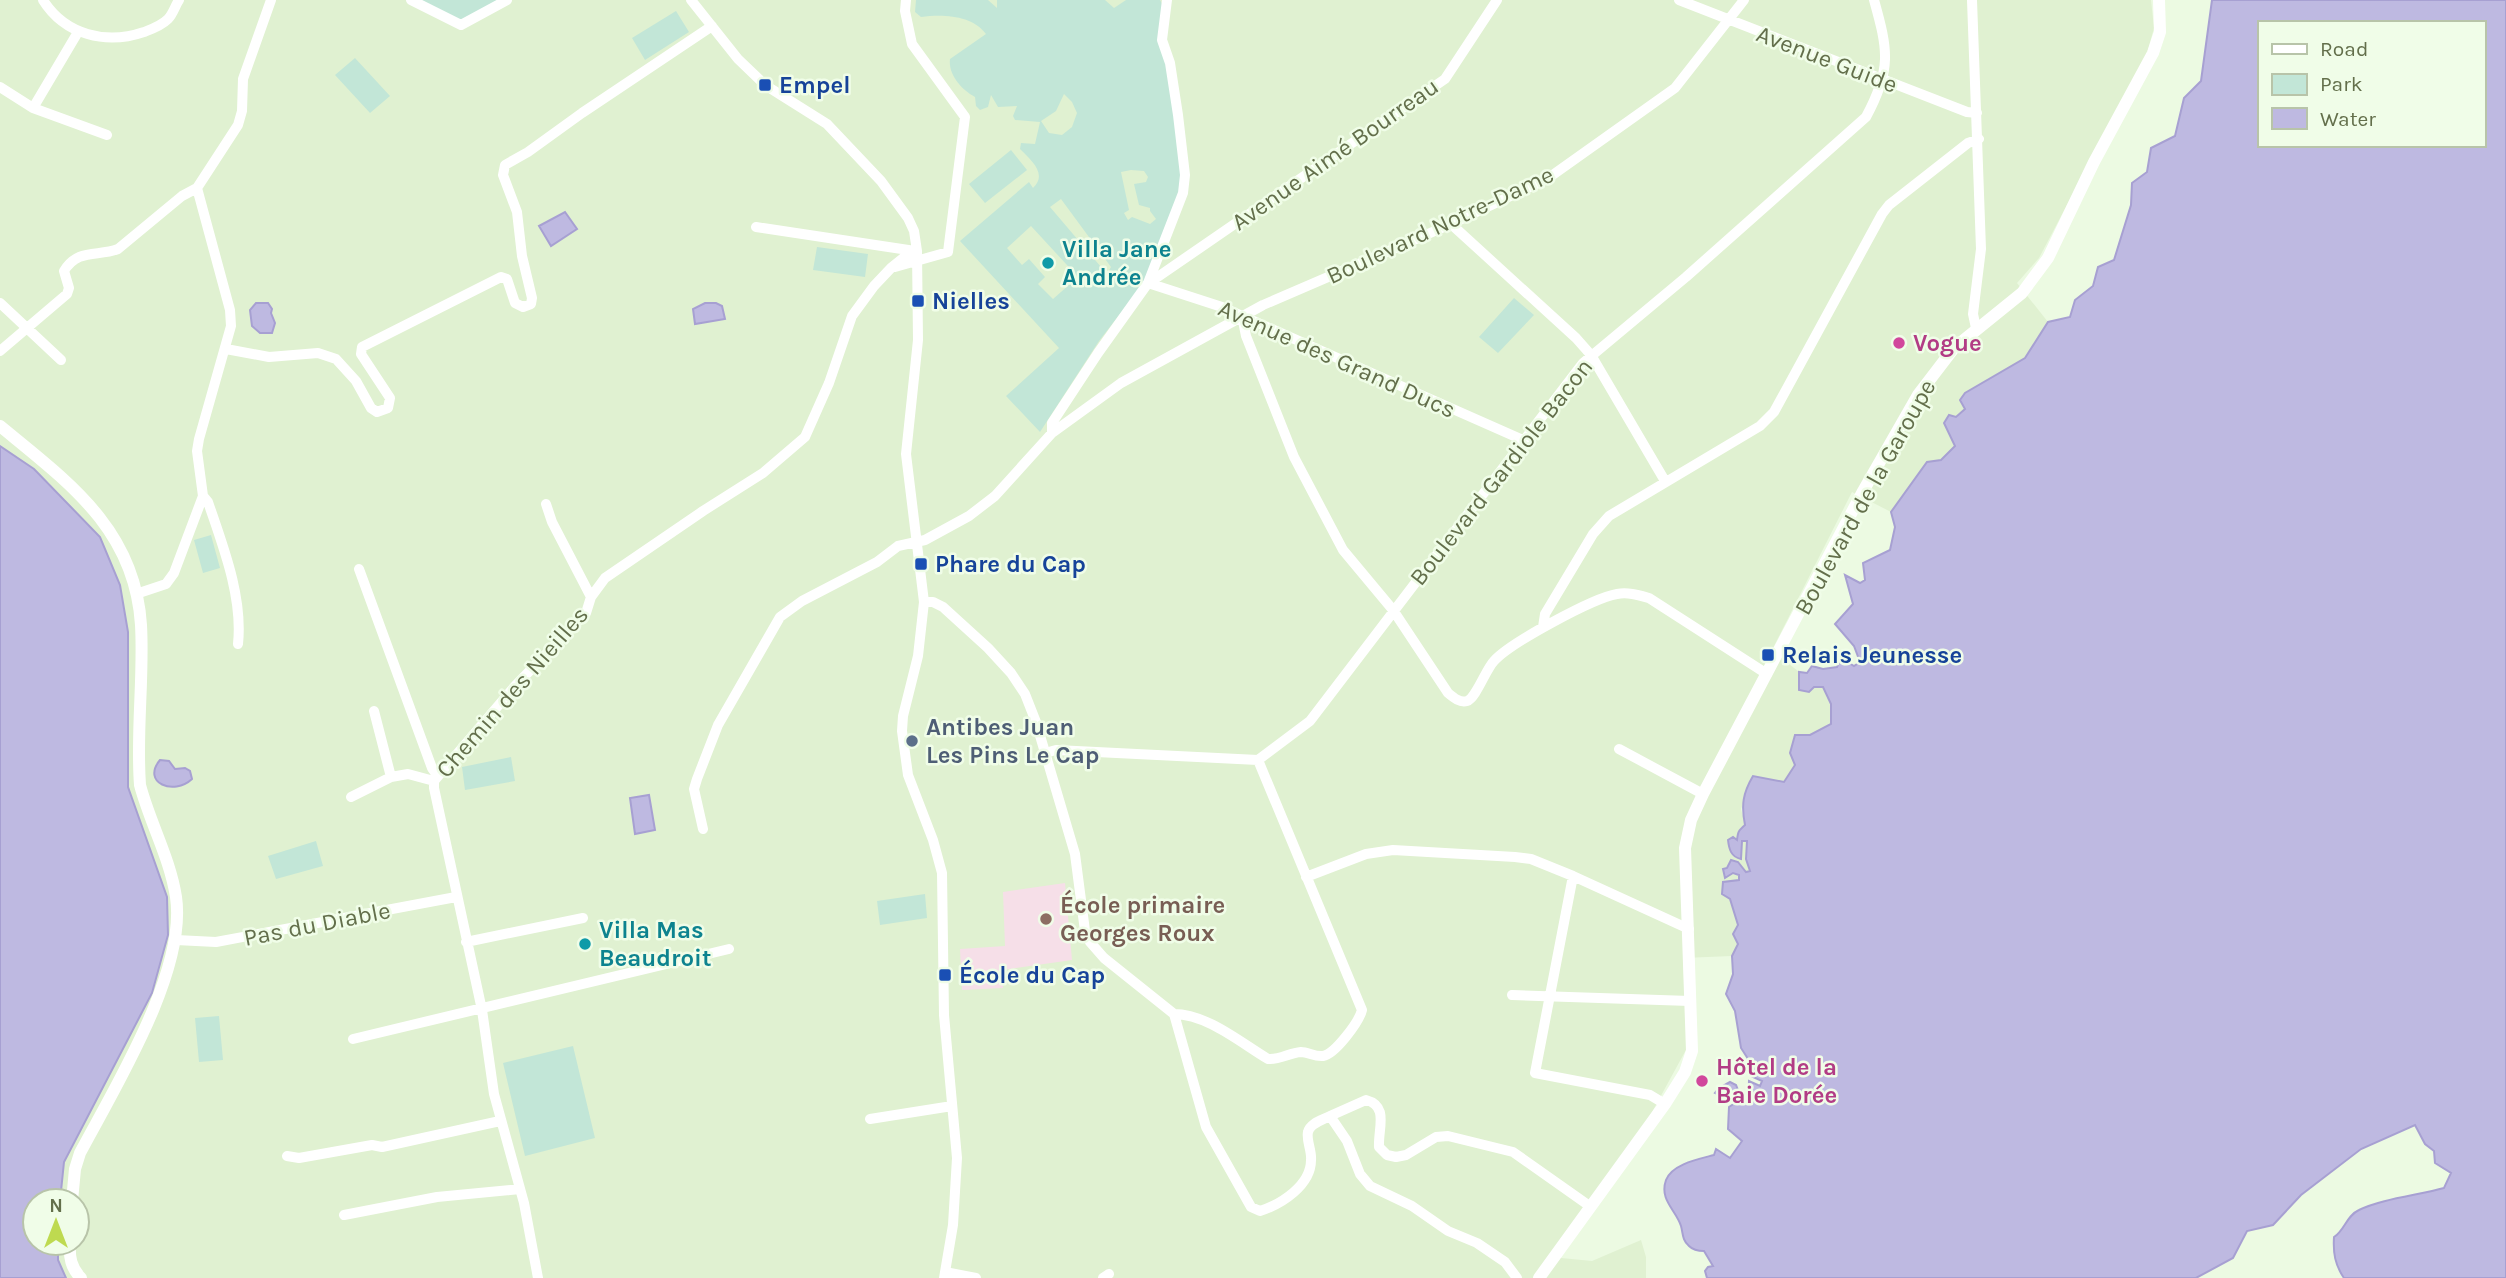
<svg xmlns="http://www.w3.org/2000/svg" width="2506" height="1278" font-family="Karla,sans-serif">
  <rect width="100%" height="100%" fill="#ecfae2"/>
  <path fill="#e0f1d1" d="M0 0H2151L2154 28 2147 53 2039 258 2017 283 2048 322 2025 358 1965 393V409L1956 417 1955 446 1941 460 1927 463 1891 512 1852 492 1772 650 1799 672V690L1823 687 1831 704V724L1810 735 1796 765 1784 782 1753 776 1741 809 1745 825 1737 840H1728L1729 848 1732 855 1741 859V845L1742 841H1748L1746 859 1750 871 1746 872 1738 862 1730 874 1739 875 1740 880 1723 882 1722 893 1730 899 1738 925 1733 934 1738 944 1732 956 1683 958 1687 1048 1651 1114 1551 1257 1592 1261 1641 1240 1646 1257V1278H66L58 1260V1243H77V1201H60L64 1162 152 993 168 935 167 897 128 787V632L34 469 0 446Z"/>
  <path fill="#f6dfe8" d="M1065 883 1072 960 1002 970 1003 988 962 990 960 949 1005 946 1003 892Z"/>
  <path fill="#c2e6d7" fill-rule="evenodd" d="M419 0H500L462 21Z
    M916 0H988L997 8V0H1105L1114 8 1126 0H1160L1165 9 1162 40 1185 175 1148 283 1130 301 1099 341 1040 432 1006 396 1059 348 960 241 1029 182 1033 188C1048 174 1031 160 1020 149L1021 143 1035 144 1040 122 1015 120 1013 116 1017 106 998 107 991 95 988 107 980 110 976 106 975 97C962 90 948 75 950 59L986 34C972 15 943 14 921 17L915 12ZM1064 94 1072 102 1077 113 1072 127 1062 135 1049 133 1041 121 1056 111ZM1131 170 1144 171 1148 177 1146 182 1134 184 1139 205 1150 208V211L1156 219 1150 224 1132 217 1128 220 1124 213 1129 210 1121 172ZM1061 199 1111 267 1107 274 1050 207ZM1031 226 1078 277 1053 299 1038 284 1045 277 1029 259 1022 265 1007 248Z
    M676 11 689 32 645 60 632 38Z
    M355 58 390 96 370 113 335 75Z
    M1011 150 1027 170 985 203 969 184Z
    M817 247 868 254 865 277 813 270Z
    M1514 298 1534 315 1498 353 1479 337Z
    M211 535 220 568 203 573 194 540Z
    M511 757 515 781 465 790 462 767Z
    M316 841 323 866 276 879 268 856Z
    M925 894 927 918 880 925 877 901Z
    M219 1016 223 1060 199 1062 195 1018Z
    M573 1046 595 1138 525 1156 503 1063Z"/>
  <path fill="#beb9e1" stroke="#a7a0d2" stroke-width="2" fill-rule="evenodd" d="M2212 0H2506V1278H2344C2335 1265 2333 1253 2334 1237 2345 1230 2346 1216 2359 1210 2381 1199 2419 1195 2444 1188L2451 1173 2435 1163 2434 1151 2425 1144 2415 1125 2361 1149 2301 1195 2273 1225 2247 1231 2233 1258 2196 1278H1707L1705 1271 1708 1267 1713 1266 1704 1251C1698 1251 1693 1250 1689 1246 1682 1240 1683 1233 1681 1226 1676 1210 1659 1200 1666 1180 1672 1164 1699 1159 1714 1155L1716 1149 1730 1158 1742 1141 1728 1129 1729 1107 1735 1103 1736 1098 1735 1095 1727 1099 1715 1093 1719 1088 1730 1082 1736 1085 1740 1095 1748 1101 1749 1081 1760 1086 1762 1081 1751 1076 1750 1062 1741 1048 1735 1011 1726 994 1733 974 1732 956 1738 944 1733 934 1738 925 1730 899 1722 894 1723 882 1739 880V875L1733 873 1725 878 1723 869 1727 868 1731 860 1738 862 1746 872 1750 871 1746 859 1747 841H1742L1741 859C1731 857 1729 849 1728 840L1733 837 1737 840C1738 832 1738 831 1745 825 1741 805 1743 793 1753 776L1784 782 1795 765 1790 753 1795 735H1810L1831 724V704L1823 687H1814L1809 692 1799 690V672L1807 673 1812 666 1823 669 1837 667 1841 658 1854 666 1860 662 1854 646 1835 624 1853 604 1845 575 1860 583 1865 580 1863 563 1890 550 1895 527 1891 512 1927 462 1941 460 1955 446 1944 423 1949 415 1956 417 1965 409 1960 400 1965 393 2025 358 2048 322 2070 317 2075 300 2093 286 2098 267 2114 260 2131 205 2132 183 2147 172 2151 148 2175 136 2184 98 2201 81ZM2259 23H2483V145H2259Z
    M565 212 577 229 551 246 539 226Z
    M256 303H268L272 309 271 313 275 323 272 333H260L252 326 250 310Z
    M705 303H716L722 306 725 319 695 324 693 309Z
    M0 446 34 469 100 537 120 585 128 632V787L167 897 168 935 152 993 64 1162 60 1201H35V1243H58V1260L66 1278H0Z
    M160 760 169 761 175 769 185 768 190 771 192 779C174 796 141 783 160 760Z
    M649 795 655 830 635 834 630 798Z"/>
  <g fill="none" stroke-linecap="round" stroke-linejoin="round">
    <path stroke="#fff" stroke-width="10" d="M43 0C65 35 106 45 144 32 152 29 161 26 168 19 173 14 175 6 179 0
      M411 0 461 25 507 0
      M691 0 738 59 765 85 827 124 881 181 908 218 914 231 917 251 918 340 906 454 924 602 918 656 903 716 902 731 908 775 933 840 942 873 944 1015 957 1158 953 1225 944 1278
      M1679 0 1967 112 1977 113
      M1972 0 1981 249 1973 314 1976 328
      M0 87 33 108 107 135
      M33 108 78 32
      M1451 224 1576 338 1591 355 1665 481
      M756 227 915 251
      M895 267 948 252 965 117 912 44 905 11 906 0
      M1148 283 1222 307 1523 440
      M1149 283 1445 79 1497 0
      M0 303 61 360
      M1242 316 1246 336 1294 457 1343 550 1393 610 1448 693C1454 698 1460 703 1467 701 1476 698 1486 669 1494 661 1510 643 1593 598 1617 594 1628 592 1638 595 1649 598L1767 674
      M226 349 269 357 318 353 336 359 356 381 371 408 377 412 388 408 390 398 361 354 362 347 501 277 507 279 515 303 523 307 531 304 532 298 522 256 517 212 503 175 505 165 528 152 582 113 712 26
      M0 351 67 294 69 288 64 271C78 248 98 257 118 249L182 196 197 188
      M1052 433V423L1098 353 1148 283 1183 193 1185 175 1178 115 1170 63 1162 40 1167 0
      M203 496 208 502C223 546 243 597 238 644
      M546 504 552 522 591 597
      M359 569 432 768 437 775
      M136 594 166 584 174 573 203 496 197 451 199 439 231 326 230 310 197 188 238 125 242 111 243 79 271 0
      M924 602H933L943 607 988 648 1011 673 1025 694 1036 722 1075 854 1085 931 1090 942 1104 958 1174 1014 1206 1127 1251 1207 1260 1211C1282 1204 1311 1185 1311 1160 1312 1151 1306 1140 1308 1132 1310 1123 1323 1120 1330 1116L1347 1141 1360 1174 1370 1186 1412 1206 1448 1231 1477 1243 1505 1262 1517 1278
      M1543 627 1545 614 1593 534 1609 516 1760 426 1774 412 1882 214 1889 205 1968 143 1979 139
      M374 711 391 777 408 774 434 781
      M1619 749 1703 794
      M1045 753 1056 750 1258 760 1310 721 1583 363 1686 277 1866 117C1892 69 1888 50 1874 0
      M351 797 391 777
      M703 829 694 789 697 779 718 725 780 617 802 601 877 562 898 546 925 540 969 516 995 496 1052 433 1121 383 1263 305 1451 224 1547 179 1675 88 1744 0
      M1573 876 1535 1073 1650 1095 1665 1104
      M1306 877 1366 854 1393 850 1515 857 1531 859 1573 876 1689 929
      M176 940 216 942 456 897
      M466 942 583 918
      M1512 995 1690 1001
      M1174 1014C1207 1014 1241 1043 1268 1059 1280 1060 1289 1053 1301 1052 1308 1052 1315 1057 1323 1056 1335 1054 1359 1022 1362 1010L1258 760
      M353 1039 729 949
      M1330 1116 1366 1100C1389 1106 1378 1128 1379 1147L1387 1155 1396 1157 1406 1155 1436 1137 1448 1136 1513 1152 1591 1207
      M870 1119 952 1106
      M287 1156 299 1158 372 1145 382 1147 500 1121
      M344 1215 437 1197 520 1189
      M945 1272 976 1278
      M538 1278 524 1203 494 1094 482 1010 434 788V781L515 686 586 613 591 597 605 578 703 511 763 473 805 437 829 383 852 316 874 286 891 268 907 255 917 251
      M1103 1278 1109 1274"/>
    <path stroke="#fff" stroke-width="12" d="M0 426C68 482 135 529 141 625 144 678 136 732 140 785 150 823 170 858 176 897 187 971 115 1087 80 1153L75 1169 72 1201
      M70 1243C69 1257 71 1268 81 1278
      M1539 1278 1665 1104 1685 1072 1692 1051 1685 848 1691 820 1703 794 1862 493 1918 395 1954 348 2022 293 2048 258 2094 162 2153 53 2160 32 2159 0"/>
  </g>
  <g fill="#1a4fb4" stroke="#f0fde8" stroke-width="2.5">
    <rect x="758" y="78" width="14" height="14" rx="3.5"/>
    <rect x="911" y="294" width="14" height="14" rx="3.5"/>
    <rect x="914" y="557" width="14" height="14" rx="3.5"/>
    <rect x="1761" y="648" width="14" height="14" rx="3.5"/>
    <rect x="938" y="968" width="14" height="14" rx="3.5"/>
  </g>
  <g fill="#0f9aa8" stroke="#f0fde8" stroke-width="2.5">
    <circle cx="1048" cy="263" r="7"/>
    <circle cx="585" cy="944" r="7"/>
  </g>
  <g fill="#d1479c" stroke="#f0fde8" stroke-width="2.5">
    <circle cx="1899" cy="343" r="7"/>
    <circle cx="1702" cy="1081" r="7"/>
  </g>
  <circle fill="#5c6f8a" stroke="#f0fde8" stroke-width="2.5" cx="912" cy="741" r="7"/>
  <circle fill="#8d6e63" stroke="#f0fde8" stroke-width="2.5" cx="1046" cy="919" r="7"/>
  <g text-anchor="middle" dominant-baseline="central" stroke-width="5" stroke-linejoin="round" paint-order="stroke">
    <g font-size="24" fill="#636f4b" stroke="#f0fde8">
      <text transform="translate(1827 59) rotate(21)">Avenue Guide</text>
      <text transform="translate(1335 154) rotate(-35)">Avenue Aimé Bourreau</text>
      <text transform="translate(1440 225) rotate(-25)">Boulevard Notre-Dame</text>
      <text transform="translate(1337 359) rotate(24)">Avenue des Grand Ducs</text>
      <text transform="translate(1501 472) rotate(-52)">Boulevard Gardiole Bacon</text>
      <text transform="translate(1865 497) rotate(-61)">Boulevard de la Garoupe</text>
      <text transform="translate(512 692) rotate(-49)">Chemin des Nieilles</text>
      <text transform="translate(317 924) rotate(-11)">Pas du Diable</text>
    </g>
    <g font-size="24" font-weight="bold" fill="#164399" stroke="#f0fde8" text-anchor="start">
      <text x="779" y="85">Empel</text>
      <text x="932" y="301">Nielles</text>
      <text x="935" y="564">Phare du Cap</text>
      <text x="1782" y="655">Relais Jeunesse</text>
      <text x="959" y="975">École du Cap</text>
    </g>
    <g font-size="24" font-weight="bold" fill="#0d838f" stroke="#f0fde8" text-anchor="start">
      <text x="1062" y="249">Villa Jane<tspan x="1062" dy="28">Andrée</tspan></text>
      <text x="599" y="930">Villa Mas<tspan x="599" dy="28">Beaudroit</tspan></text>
    </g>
    <g font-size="24" font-weight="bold" fill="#b23c85" stroke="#f0fde8" text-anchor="start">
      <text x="1913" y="343">Vogue</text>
      <text x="1716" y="1067">Hôtel de la<tspan x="1716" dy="28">Baie Dorée</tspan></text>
    </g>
    <g font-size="24" font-weight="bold" fill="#4e5e75" stroke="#f0fde8" text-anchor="start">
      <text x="926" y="727">Antibes Juan<tspan x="926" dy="28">Les Pins Le Cap</tspan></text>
    </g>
    <g font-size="24" font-weight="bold" fill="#785e54" stroke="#f0fde8" text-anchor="start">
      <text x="1060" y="905">École primaire<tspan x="1060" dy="28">Georges Roux</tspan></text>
    </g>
  </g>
  <rect x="2258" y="21" width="228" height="126" fill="#f0fde8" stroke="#b8c4a9" stroke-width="2"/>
  <rect x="2272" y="44" width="35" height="10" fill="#ffffff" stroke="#b8c4a9" stroke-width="2"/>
  <text x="2320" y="56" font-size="21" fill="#636f4b">Road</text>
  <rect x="2272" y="74" width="35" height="21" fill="#c2e6d7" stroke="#b8c4a9" stroke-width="2"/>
  <text x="2320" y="91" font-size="21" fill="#636f4b">Park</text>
  <rect x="2272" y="108" width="35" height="21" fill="#beb9e1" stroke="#b8c4a9" stroke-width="2"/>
  <text x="2320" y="126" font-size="21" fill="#636f4b">Water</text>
  <g transform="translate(56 1222)"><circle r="33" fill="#f0fde8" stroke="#b8c4a9" stroke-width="2"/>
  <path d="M0-5L12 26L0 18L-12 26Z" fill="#beda50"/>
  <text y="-10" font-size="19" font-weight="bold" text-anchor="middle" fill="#636f4b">N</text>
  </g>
</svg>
